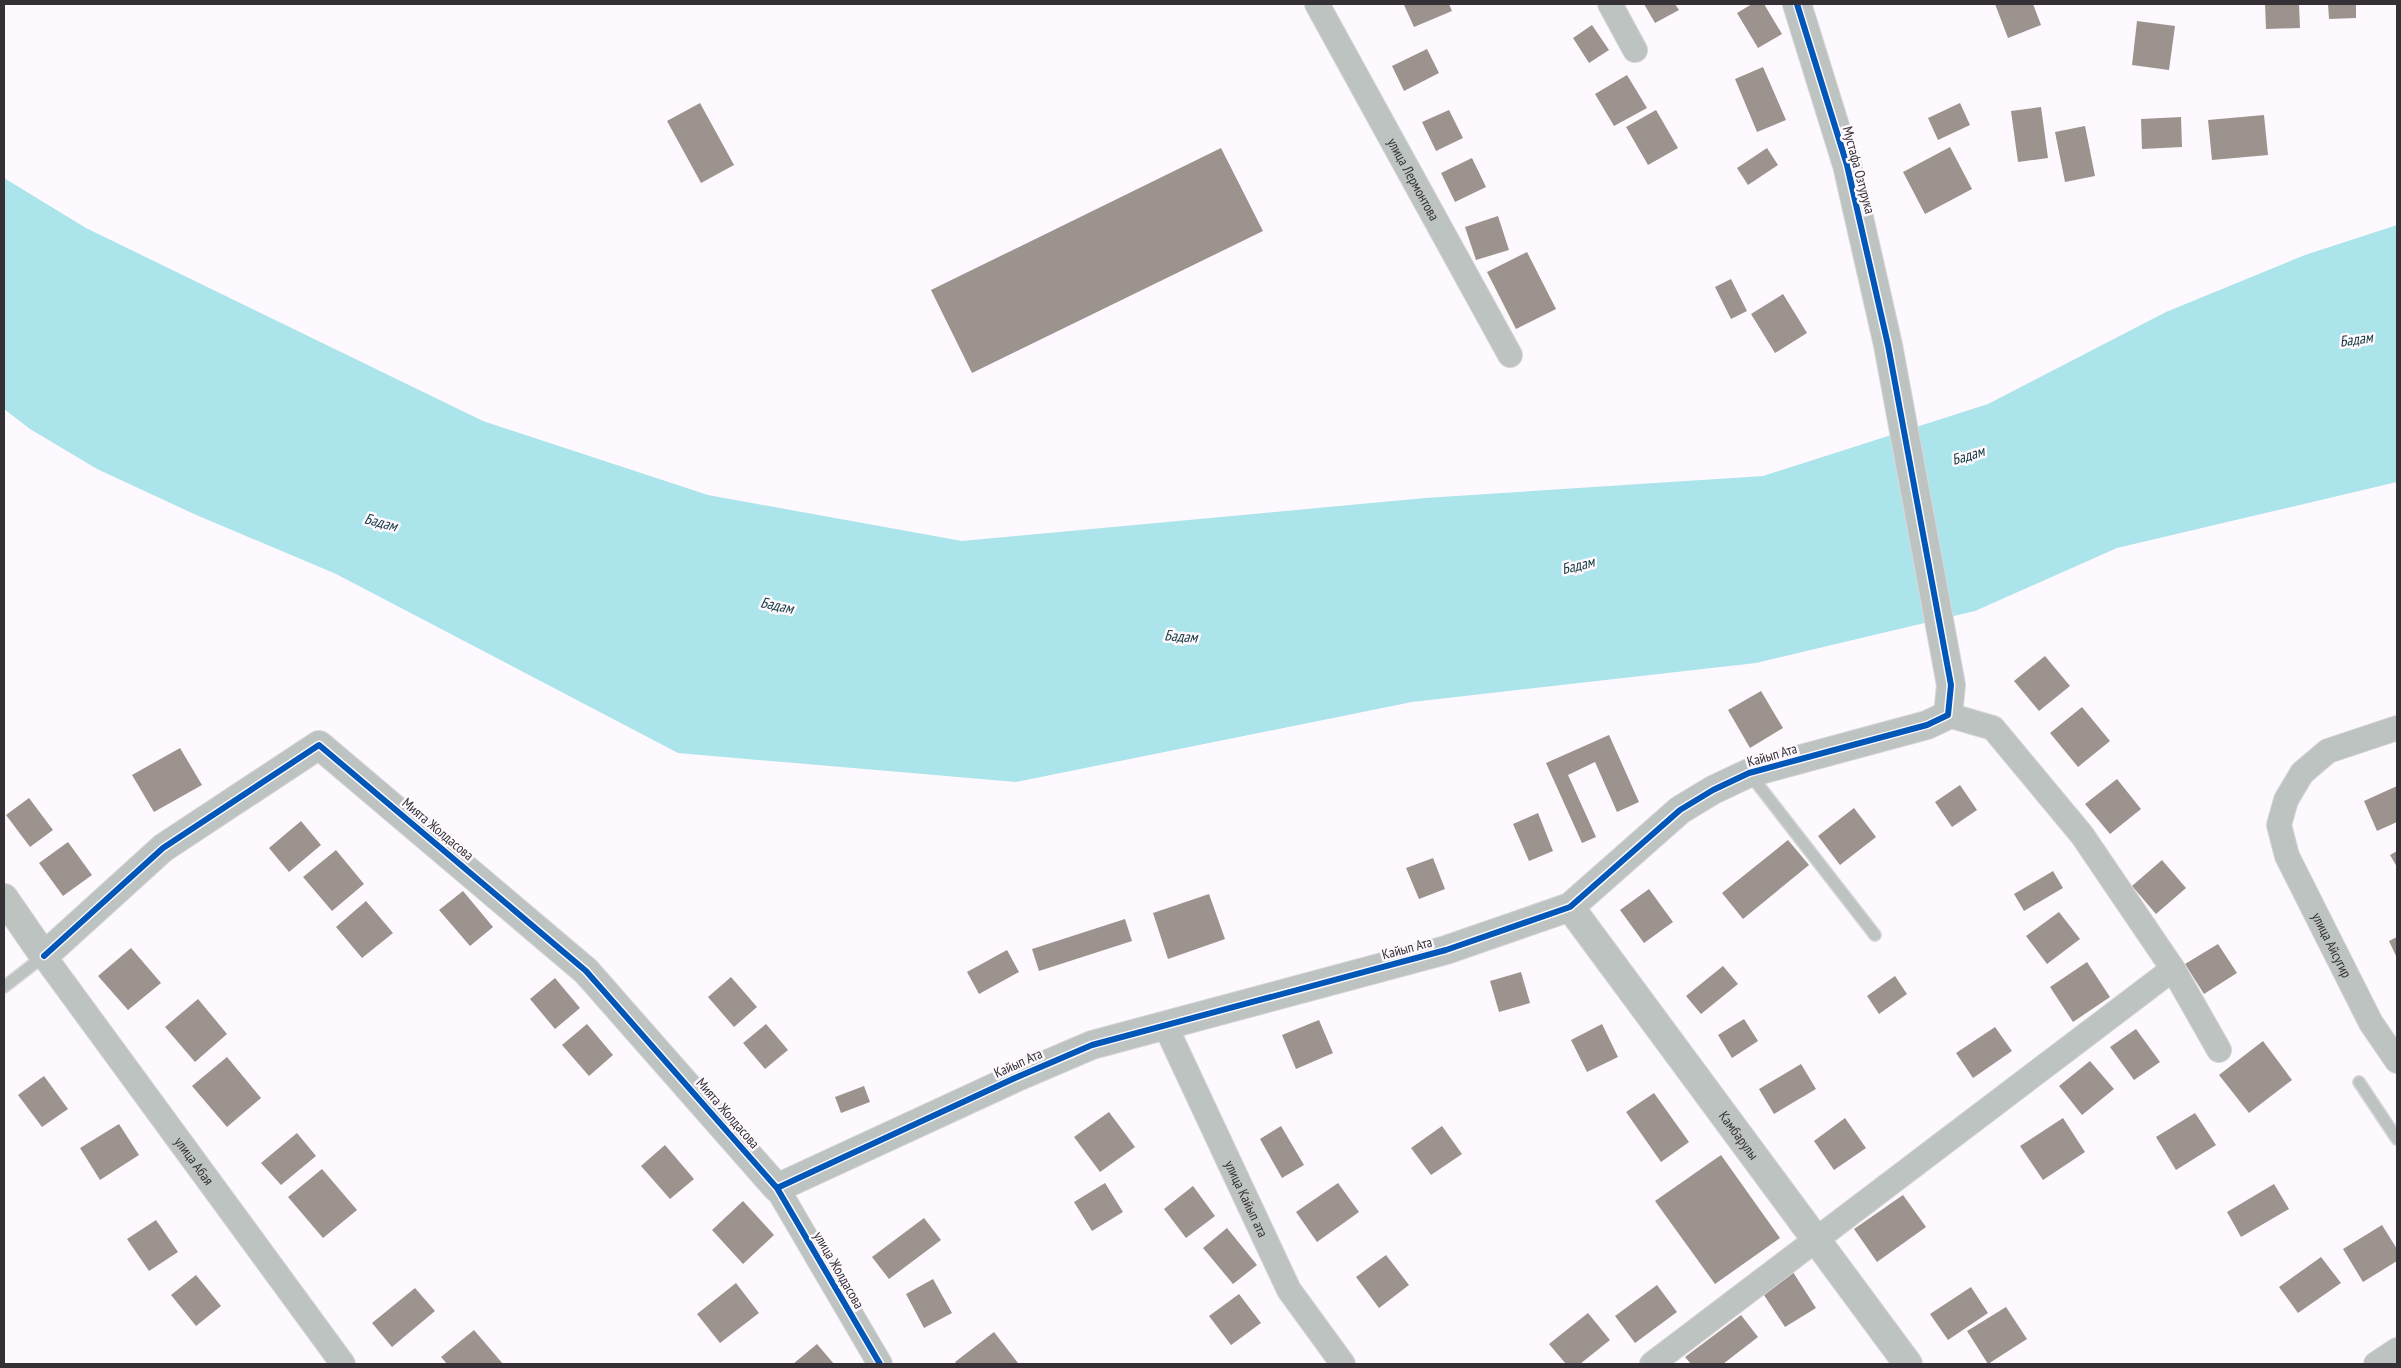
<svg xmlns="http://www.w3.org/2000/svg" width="2401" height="1368" font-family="'PT Sans Narrow',sans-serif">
  <rect width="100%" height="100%" fill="#fdf9fe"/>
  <path fill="#ace4ec" d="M4 178 86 228 483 421 708 495 962 541 1425 498 1763 476 1988 404 2166 312 2305 255 2397 225V482L2117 548 1975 611 1756 663 1412 702 1016 782 678 753 336 574 194 514 97 469 30 429 4 409Z"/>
  <path fill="#9d938e" d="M1407 4H1449L1452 11 1414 27 1404 5Z
    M1644 4H1675L1679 10 1655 23Z
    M1752 4H1764L1782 34 1758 48 1737 13Z
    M1995 4H2033L2041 25 2008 38Z
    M2265 4H2299L2300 28 2266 29Z
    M2328 4H2356V18L2329 19Z
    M2137 21 2175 26 2169 70 2132 65Z
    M1592 25 1609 50 1589 63 1573 38Z
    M1427 49 1439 73 1404 91 1392 66Z
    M1763 67 1786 120 1757 132 1735 79Z
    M1627 75 1647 108 1614 126 1595 94Z
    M700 103 734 165 701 183 667 121Z
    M1960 103 1970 125 1938 140 1928 118Z
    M2041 107 2048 158 2018 162 2011 111Z
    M1449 110 1463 138 1436 151 1422 122Z
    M1656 110 1678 148 1648 165 1626 127Z
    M2264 115 2268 155 2212 160 2208 120Z
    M2181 117 2182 147 2142 149 2141 119Z
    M2085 126 2095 176 2065 182 2055 132Z
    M1950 147 1972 189 1925 214 1903 172Z
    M1221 148 1263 231 972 373 931 290Z
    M1767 148 1778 165 1748 185 1737 168Z
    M1472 158 1486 187 1455 202 1441 173Z
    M1498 216 1509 250 1476 260 1465 227Z
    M1527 252 1556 309 1516 329 1487 272Z
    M1731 279 1747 311 1731 319 1715 287Z
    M1783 294 1807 333 1775 353 1751 314Z
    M2045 656 2070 686 2039 711 2014 681Z
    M1761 691 1783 728 1750 748 1728 710Z
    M2082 707 2110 741 2078 767 2050 733Z
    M1609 735 1639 802 1617 812 1595 762 1568 775 1596 837 1582 843 1546 763Z
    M180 748 202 785 154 812 132 775Z
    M2117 779 2141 809 2110 834 2085 804Z
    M1960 785 1977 810 1952 827 1935 802Z
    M2397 786V822L2377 831 2364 801Z
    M29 798 53 830 30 847 6 815Z
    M1854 808 1876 837 1840 865 1818 836Z
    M1538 813 1553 851 1529 861 1513 824Z
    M301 821 321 845 289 872 269 848Z
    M1788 840 1809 865 1743 919 1722 893Z
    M68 842 92 875 63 896 39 863Z
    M336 850 364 884 332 911 303 877Z
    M2397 851V867L2390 855Z
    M1433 858 1445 889 1419 899 1406 868Z
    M2162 860 2186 888 2156 914 2132 886Z
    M2053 871 2063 888 2024 911 2014 894Z
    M1649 889 1673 922 1644 943 1620 910Z
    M463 891 493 927 470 946 439 910Z
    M1209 894 1225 939 1168 959 1153 913Z
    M366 901 393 933 362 958 336 927Z
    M2059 912 2080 939 2047 964 2026 936Z
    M1125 919 1132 941 1039 971 1032 949Z
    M2397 937V958L2389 941Z
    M2218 944 2237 973 2204 994 2185 964Z
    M131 948 161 983 128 1010 98 976Z
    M1007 950 1019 972 979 994 967 972Z
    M2087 962 2110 997 2073 1022 2050 987Z
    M1723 966 1738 984 1701 1014 1686 996Z
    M1521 972 1530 1003 1499 1012 1490 981Z
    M1895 976 1907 994 1879 1014 1867 996Z
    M731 977 757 1007 734 1027 708 997Z
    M555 978 580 1008 555 1029 530 999Z
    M198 999 227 1034 195 1062 165 1027Z
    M1744 1019 1758 1041 1732 1058 1718 1035Z
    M1319 1020 1333 1053 1296 1069 1282 1035Z
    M587 1024 613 1055 589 1076 562 1045Z
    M766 1024 788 1050 765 1069 743 1043Z
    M1602 1024 1618 1057 1587 1072 1571 1040Z
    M1995 1027 2012 1051 1973 1078 1956 1053Z
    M2136 1029 2160 1062 2134 1080 2110 1047Z
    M2263 1041 2292 1080 2249 1113 2219 1075Z
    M227 1057 261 1098 227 1127 192 1086Z
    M2090 1061 2114 1089 2082 1115 2059 1086Z
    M1801 1064 1816 1089 1774 1114 1759 1089Z
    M44 1076 68 1109 42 1127 18 1095Z
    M864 1086 870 1102 841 1113 835 1097Z
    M1654 1093 1689 1142 1661 1162 1626 1112Z
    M1109 1112 1135 1147 1100 1172 1074 1137Z
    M2195 1113 2216 1145 2176 1170 2156 1137Z
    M1845 1118 1866 1148 1834 1170 1814 1141Z
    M2063 1118 2085 1152 2043 1180 2020 1146Z
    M119 1124 139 1155 100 1180 80 1148Z
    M1281 1126 1304 1165 1282 1178 1260 1139Z
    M1442 1126 1462 1154 1431 1175 1411 1148Z
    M297 1133 316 1156 281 1185 261 1163Z
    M665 1145 694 1179 670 1199 641 1166Z
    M1721 1155 1780 1238 1715 1284 1655 1201Z
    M322 1169 357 1210 323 1238 288 1197Z
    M1105 1183 1123 1212 1092 1231 1074 1202Z
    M1338 1183 1359 1212 1317 1242 1296 1212Z
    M2274 1184 2289 1209 2241 1237 2227 1212Z
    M1193 1186 1215 1216 1186 1238 1164 1209Z
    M1903 1195 1926 1227 1877 1262 1854 1229Z
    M743 1201 774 1235 743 1264 712 1230Z
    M924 1218 941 1240 889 1279 872 1257Z
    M156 1220 178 1252 149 1271 127 1239Z
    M2382 1225 2397 1249V1261L2363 1282 2343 1249Z
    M1227 1228 1257 1265 1233 1284 1203 1248Z
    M1386 1255 1409 1285 1379 1308 1356 1277Z
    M2321 1257 2341 1283 2298 1313 2279 1287Z
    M1791 1269 1816 1308 1785 1327 1760 1289Z
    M196 1275 221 1306 196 1326 171 1295Z
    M933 1279 952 1313 924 1328 906 1294Z
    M736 1283 759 1313 720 1343 697 1314Z
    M1657 1285 1677 1312 1635 1343 1615 1316Z
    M1971 1287 1988 1313 1948 1340 1930 1314Z
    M415 1288 435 1311 392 1347 372 1323Z
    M1239 1294 1261 1323 1231 1345 1209 1316Z
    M2006 1307 2027 1339 1988 1364 1967 1331Z
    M1588 1313 1610 1340 1580 1364H1566L1549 1344Z
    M1741 1315 1758 1337 1723 1364H1691L1685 1357Z
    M474 1330 503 1364H447L441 1357Z
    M994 1332 1018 1363 957 1364 955 1362Z
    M817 1344 834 1364H793Z"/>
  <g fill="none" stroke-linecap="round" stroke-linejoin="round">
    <g stroke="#d8d6d9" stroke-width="14">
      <path id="service" d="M1749 773 1875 935
        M4 987 44 956
        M2359 1082 2397 1139"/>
    </g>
    <g stroke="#d8d6d9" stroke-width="26">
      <g id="minor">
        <path id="s1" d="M1317 4 1510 355"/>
        <path d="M1610 4 1635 50"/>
        <path d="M1948 715 1993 728 2082 835 2173 969 2219 1050"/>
        <path id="s2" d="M2397 728 2328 751 2302 773 2286 800 2279 825 2287 856 2371 1023 2397 1061"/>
        <path id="s3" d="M44 956 343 1364"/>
        <path id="s4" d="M1165 1025 1289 1290 1343 1364"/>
        <path d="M777 1188 880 1364"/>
        <path d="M1652 1364 2173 969"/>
        <path d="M2376 1364 2397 1350"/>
      </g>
    </g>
    <g stroke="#d8d6d9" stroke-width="30">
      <g id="tertiary">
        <path d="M4 898 44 956 163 848 319 745 586 971 777 1188 1015 1078 1092 1045 1446 950 1570 907 1680 810 1713 790 1749 773 1927 725 1948 715 1951 685 1888 345 1847 165 1797 4"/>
        <path id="s5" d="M1570 907 1908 1364"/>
      </g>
    </g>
    <use href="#service" stroke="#bcc3c0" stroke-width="11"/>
    <use href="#minor" stroke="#bcc3c0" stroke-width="24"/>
    <use href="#tertiary" stroke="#bcc3c0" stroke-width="28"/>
    <g stroke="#fef8ff" stroke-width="9">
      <path id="cycleway" d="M44 956 163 848 319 745 586 971 777 1188 880 1364
        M777 1188 1015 1078 1092 1045 1446 950 1570 907 1680 810 1713 790 1749 773 1927 725 1948 715 1951 685 1888 345 1847 165 1797 4"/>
    </g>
    <use href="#cycleway" stroke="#0057b8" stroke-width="6"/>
  </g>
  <g text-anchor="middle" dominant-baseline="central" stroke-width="5" stroke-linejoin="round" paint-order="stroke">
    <g font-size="14" fill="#353035" stroke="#fef8ff">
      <text transform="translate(1859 170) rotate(75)">Мустафа Озтурука</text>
      <text stroke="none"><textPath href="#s1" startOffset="200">улица Лермонтова</textPath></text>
      <text transform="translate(1772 755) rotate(-16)">Кайып Ата</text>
      <text transform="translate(438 829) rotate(40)">Мията Жолдасова</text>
      <text stroke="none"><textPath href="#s2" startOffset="296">улица Айсугир</textPath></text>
      <text transform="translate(1407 948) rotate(-15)">Кайып Ата</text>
      <text transform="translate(1018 1063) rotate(-24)">Кайып Ата</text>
      <text transform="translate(728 1113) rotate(49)">Мията Жолдасова</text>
      <text stroke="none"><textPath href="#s5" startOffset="284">Камбарулы</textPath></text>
      <text stroke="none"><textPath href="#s3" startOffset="254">улица Абая</textPath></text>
      <text stroke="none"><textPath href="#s4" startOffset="192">улица Кайып ата</textPath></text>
      <text transform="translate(839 1270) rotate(60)">улица Жолдасова</text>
    </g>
    <g font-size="15" font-style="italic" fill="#12393d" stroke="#fef8ff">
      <text transform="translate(2356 339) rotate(-8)">Бадам</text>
      <text transform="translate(1968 455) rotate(-17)">Бадам</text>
      <text transform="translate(381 522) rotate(15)">Бадам</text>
      <text transform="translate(1578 565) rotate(-14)">Бадам</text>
      <text transform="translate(777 605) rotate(12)">Бадам</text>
      <text transform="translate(1181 636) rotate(4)">Бадам</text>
    </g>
  </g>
  <rect width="2401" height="1368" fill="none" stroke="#353035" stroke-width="10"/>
</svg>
